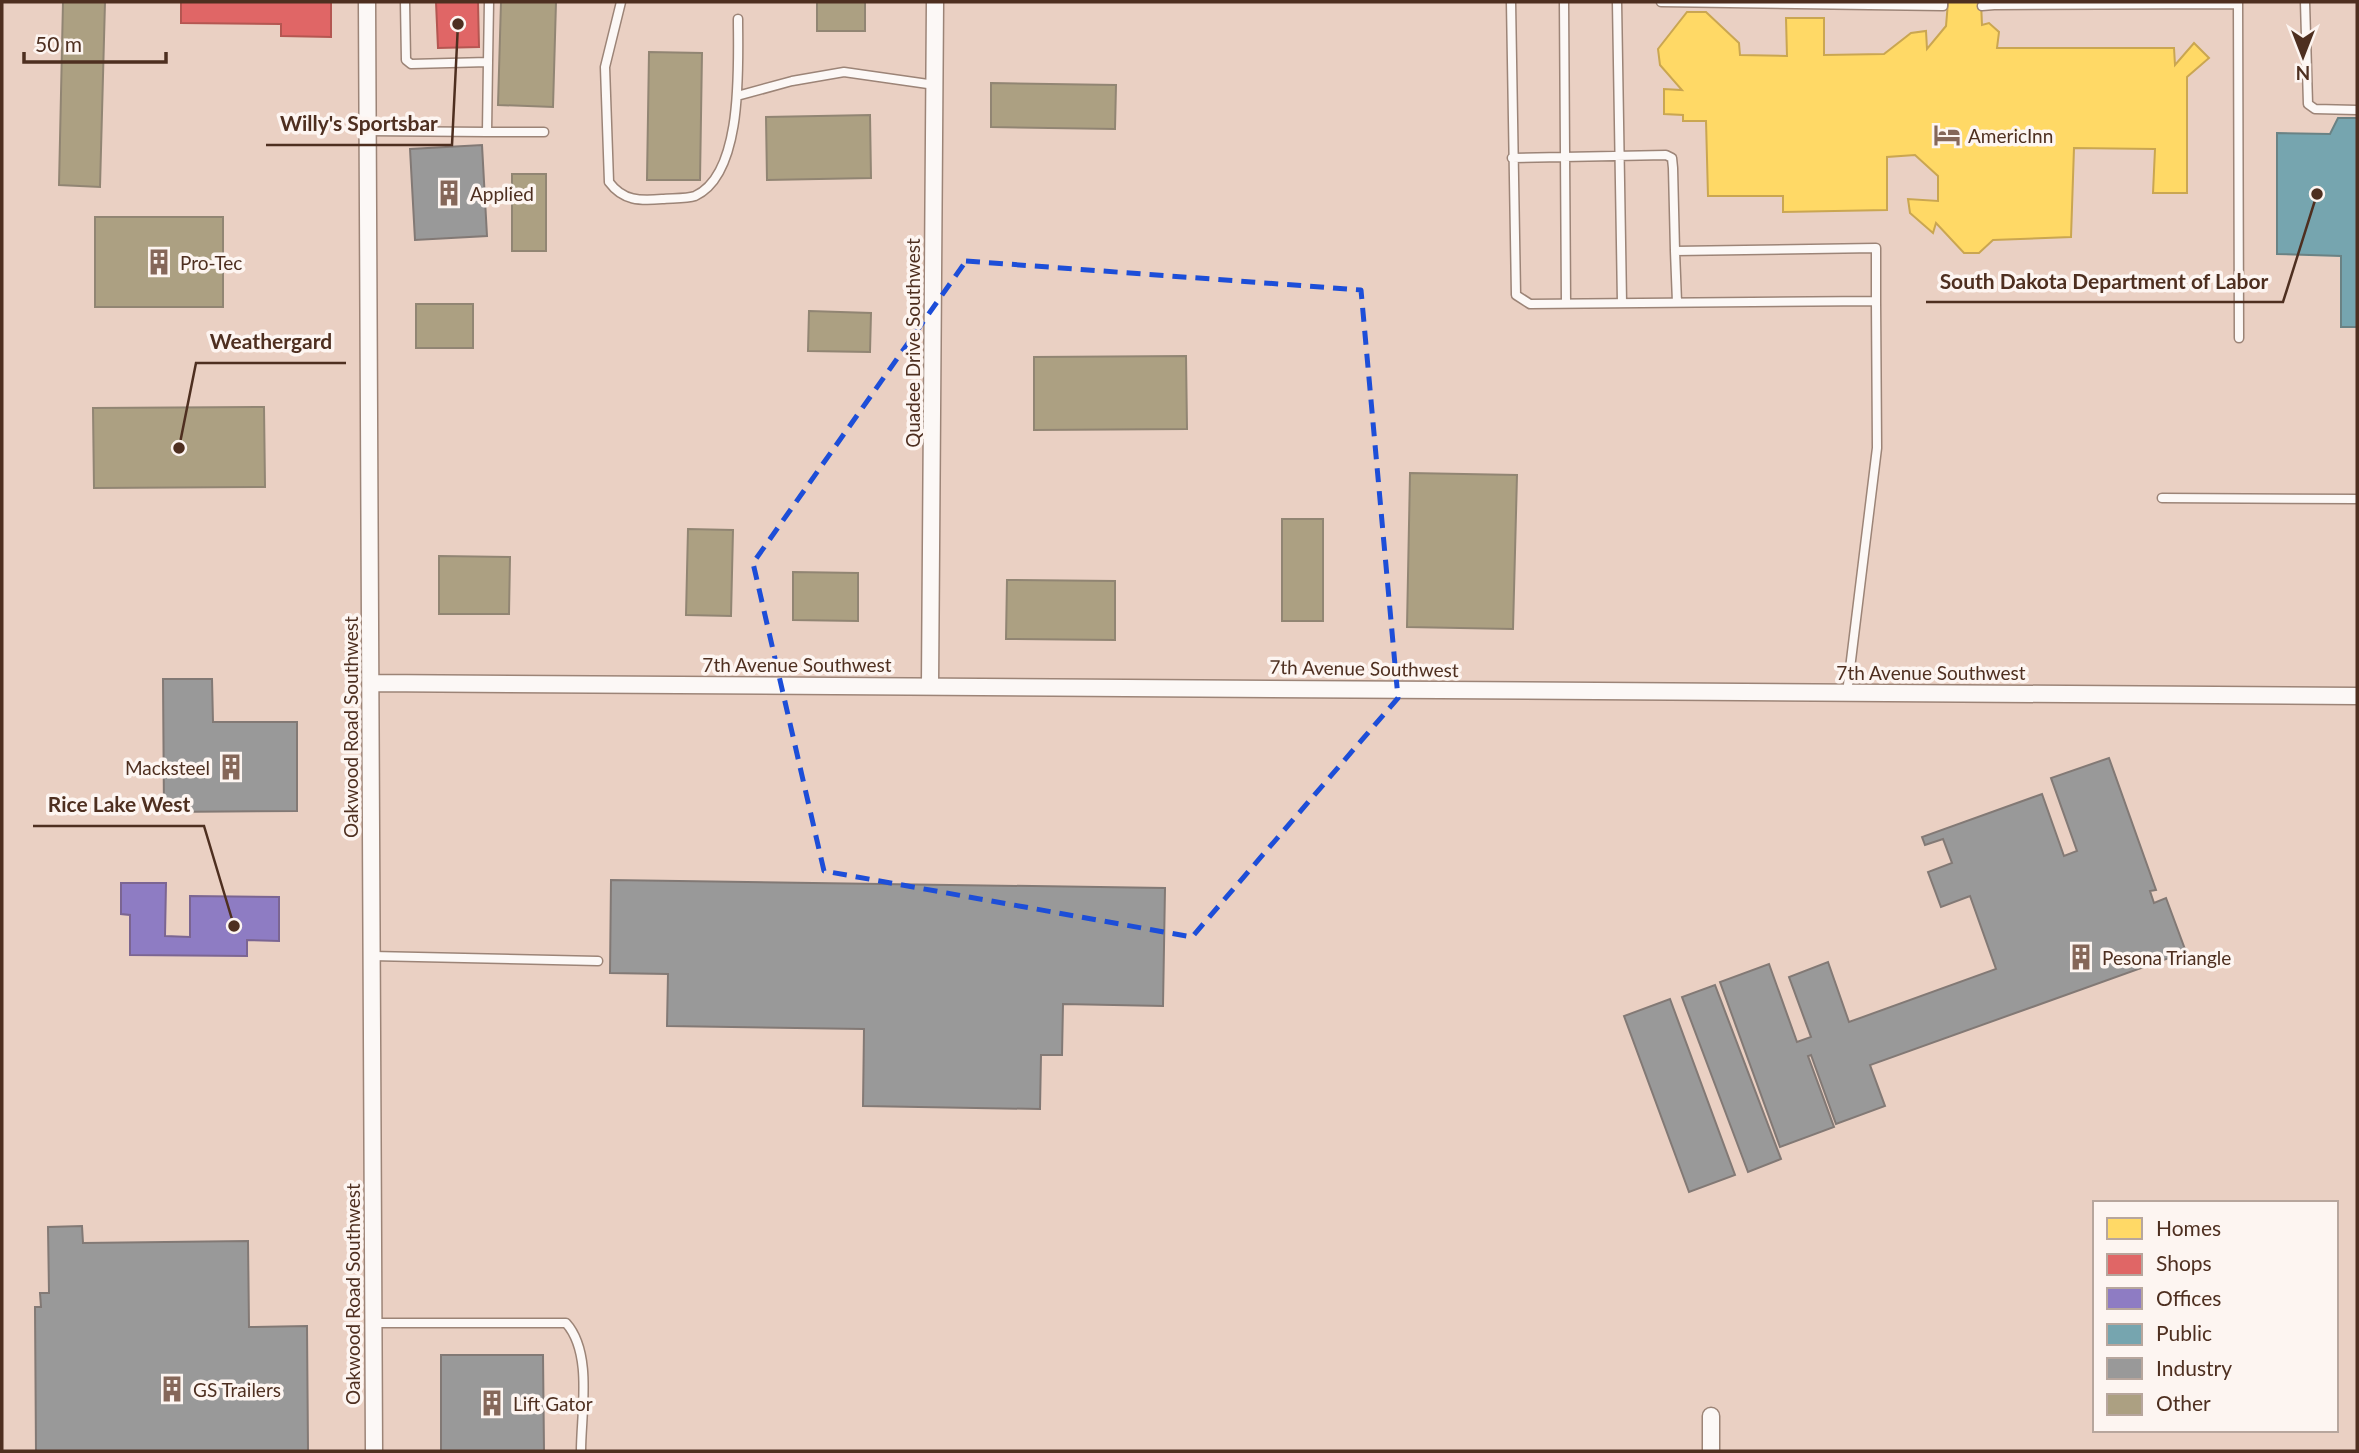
<svg xmlns="http://www.w3.org/2000/svg" width="2359" height="1453" font-family="Lato,sans-serif">
  <rect width="100%" height="100%" fill="#ead0c3"/>
  <path fill="#ffd966" stroke="#caa651" stroke-width="2" d="M1948 2H1981L1982 25 1989 23 1999 32 1997 48H2174L2175 65 2194 43 2209 58 2187 77V193H2153L2155 149 2074 148 2071 237 1993 240 1979 253H1964L1936 223 1933 233 1910 213 1908 199 1938 201V176L1915 155 1887 157V210L1783 212V196H1708L1706 121H1683V115L1664 114V89L1682 90 1660 65 1658 49 1687 12H1706L1739 43 1740 55 1787 56 1786 18H1824V55L1884 54 1911 33 1926 31 1927 49 1946 26Z"/>
  <path fill="#e06666" stroke="#b45651" stroke-width="2" d="M181 2H331V37L281 36V24L181 23Z
    M436 2H478L479 47 438 48Z"/>
  <path fill="#8e7cc3" stroke="#7b6592" stroke-width="2" d="M121 883H166L165 936 190 937V896L279 897V941L247 940V956L130 955V915L121 914Z"/>
  <path fill="#76a5af" stroke="#6a8284" stroke-width="2" d="M2338 118H2357V327H2341V256L2277 254V133L2330 134Z"/>
  <path fill="#999" stroke="#827975" stroke-width="2" d="M482 145 487 236 415 240 410 149Z
    M163 679H212L213 722H297V811L164 812Z
    M2109 758 2156 890 2150 891 2154 903 2166 898 2186 952 1870 1065 1885 1106 1836 1124 1811 1055 1808 1056 1834 1127 1780 1147 1720 982 1769 964 1797 1042 1811 1037 1789 977 1828 962 1849 1022 1996 969 1970 896 1941 907 1928 872 1952 863 1943 839 1925 845 1922 837 2042 794 2064 856 2077 851 2051 778Z
    M611 880 1165 888 1163 1006 1063 1004 1062 1055H1041L1040 1109 863 1106 864 1029 667 1026 668 974 610 973Z
    M1715 985 1781 1159 1748 1172 1682 997Z
    M1670 999 1735 1175 1689 1192 1624 1016Z
    M82 1226 83 1243 248 1241 249 1327 307 1326 308 1451H36L35 1307H41L40 1293H49L48 1227Z
    M441 1355H543L544 1451H441Z"/>
  <path fill="#aca082" stroke="#918573" stroke-width="2" d="M63 2H105L100 187 59 185Z
    M501 2H556L553 107 498 105Z
    M817 2H865V31H817Z
    M649 52 702 53 700 180H647Z
    M991 83 1116 85 1115 129 991 127Z
    M870 115 871 178 767 180 766 117Z
    M512 174H546V251H512Z
    M95 217H223V307H95Z
    M416 304H473V348H416Z
    M809 311 871 313 870 352 808 351Z
    M1186 356 1187 429 1034 430V357Z
    M264 407 265 487 94 488 93 408Z
    M1410 473 1517 475 1513 629 1407 627Z
    M1282 519H1323V621H1282Z
    M688 529 733 530 731 616 686 615Z
    M439 556 510 557 509 614H439Z
    M793 572 858 573V621L793 620Z
    M1007 580 1115 581V640L1006 639Z"/>
  <g fill="none" stroke-linecap="round" stroke-linejoin="round">
    <g stroke="#9c8477" stroke-width="11">
      <path id="service" d="M621 2 605 67 609 182C623 201 640 201 662 199 671 198 686 199 695 196 744 174 738 64 738 19
        M1511 2 1516 295 1530 304 1876 301 1877 448 1847 693
        M1564 2 1566 303
        M1617 2 1622 303
        M1661 2 1943 6V2
        M1994 2V5L2238 4
        M2238 2 2239 338
        M2305 2 2308 104 2315 109 2357 110
        M1982 6 1994 5
        M488 62 489 2
        M737 96 792 81 844 72 935 85
        M368 131 487 132 488 62 411 64 406 60 405 2
        M487 132H544
        M1512 158 1666 155 1672 158 1673 168 1675 251 1876 248V301
        M1675 251 1677 302
        M2162 498 2357 499
        M372 956 598 961
        M373 1323H566C593 1353 581 1413 581 1451"/>
    </g>
    <g stroke="#9c8477" stroke-width="19">
      <path id="minor" d="M367 2 374 1451
        M371 683 2357 696
        M930 685 935 2
        M1711 1416V1451"/>
    </g>
    <use href="#service" stroke="#fcf8f6" stroke-width="8"/>
    <use href="#minor" stroke="#fcf8f6" stroke-width="16"/>
  </g>
  <path fill="none" stroke="#1d4ed8" stroke-width="5" stroke-dasharray="14 9" stroke-linejoin="round" d="M966 261 1361 290 1398 698 1192 937 824 871 753 563Z"/>
  <defs>
    <g id="hotel-bare" transform="scale(2.1)"><path d="M-6-4.5h1.5V1H6V5H4.5V3h-9V5H-6ZM-4 0a1.8 1.8 0 1 1 3.6 0ZM.5 0V-2.5h3Q6-2.5 6 0Z" fill="#856759" stroke="#fdf5f1" stroke-width="2.5" paint-order="stroke"/></g>
    <g id="building-bare" transform="scale(2.1)"><path d="M-4-6H4V6H1V3H-1V6H-4ZM-2.5-4.3h1.7v1.8h-1.7ZM.8-4.3h1.7v1.8H.8ZM-2.5-1h1.7V.8h-1.7ZM.8-1h1.7V.8H.8Z" fill="#856759" stroke="#fdf5f1" stroke-width="2.5" paint-order="stroke"/></g>
  </defs>
  <g fill-rule="evenodd">
    <use href="#hotel-bare" x="1947" y="135"/>
    <use href="#building-bare" x="449" y="193"/>
    <use href="#building-bare" x="159" y="262"/>
    <use href="#building-bare" x="231" y="767"/>
    <use href="#building-bare" x="2081" y="957"/>
    <use href="#building-bare" x="172" y="1389"/>
    <use href="#building-bare" x="492" y="1403"/>
  </g>
  <g text-anchor="middle" dominant-baseline="central" stroke-width="7" stroke-linejoin="round" paint-order="stroke">
    <g font-size="19" fill="#4e2f20" stroke="#fdf5f1" text-anchor="start">
      <text x="1968" y="135">AmericInn</text>
      <text x="470" y="193">Applied</text>
      <text x="180" y="262">Pro-Tec</text>
      <text x="210" y="767" text-anchor="end">Macksteel</text>
      <text x="2102" y="957">Pesona Triangle</text>
      <text x="193" y="1389">GS Trailers</text>
      <text x="513" y="1403">Lift Gator</text>
    </g>
    <g font-size="19" fill="#4e2f20" stroke="#fdf5f1">
      <text transform="translate(912 343) rotate(-90)">Quadee Drive Southwest</text>
      <text x="797" y="664">7th Avenue Southwest</text>
      <text transform="translate(1364 668) rotate(1)">7th Avenue Southwest</text>
      <text x="1931" y="672">7th Avenue Southwest</text>
      <text transform="translate(350 727) rotate(-90)">Oakwood Road Southwest</text>
      <text transform="translate(352 1294) rotate(-90)">Oakwood Road Southwest</text>
    </g>
  </g>
  <path fill="none" stroke="#4e2f20" stroke-width="2.5" d="M458 24L452 145H266M2317 194L2283 302H1926M179 448L196 363H346M234 926L204 826H33"/>
  <g fill="#4e2f20" stroke="#fdf5f1" stroke-width="2.5">
    <circle cx="458" cy="24" r="7"/>
    <circle cx="2317" cy="194" r="7"/>
    <circle cx="179" cy="448" r="7"/>
    <circle cx="234" cy="926" r="7"/>
  </g>
  <g font-size="21" text-anchor="middle" font-weight="bold" fill="#4e2f20" stroke="#fdf5f1" stroke-width="7" stroke-linejoin="round" paint-order="stroke">
    <text x="359" y="131">Willy's Sportsbar</text>
    <text x="2104" y="289">South Dakota Department of Labor</text>
    <text x="271" y="349">Weathergard</text>
    <text x="119" y="812">Rice Lake West</text>
  </g>
  <rect width="2359" height="1453" fill="none" stroke="#4e2f20" stroke-width="7"/>
  <rect x="2093" y="1201" width="245" height="231" fill="#fdf5f1" stroke="#b7a69d" stroke-width="2"/>
  <rect x="2107" y="1218" width="35" height="21" fill="#ffd966" stroke="#b7a69d" stroke-width="2"/>
  <text x="2156" y="1236" font-size="21" fill="#4e2f20">Homes</text>
  <rect x="2107" y="1254" width="35" height="21" fill="#e06666" stroke="#b7a69d" stroke-width="2"/>
  <text x="2156" y="1271" font-size="21" fill="#4e2f20">Shops</text>
  <rect x="2107" y="1288" width="35" height="21" fill="#8e7cc3" stroke="#b7a69d" stroke-width="2"/>
  <text x="2156" y="1306" font-size="21" fill="#4e2f20">Offices</text>
  <rect x="2107" y="1324" width="35" height="21" fill="#76a5af" stroke="#b7a69d" stroke-width="2"/>
  <text x="2156" y="1341" font-size="21" fill="#4e2f20">Public</text>
  <rect x="2107" y="1358" width="35" height="21" fill="#999999" stroke="#b7a69d" stroke-width="2"/>
  <text x="2156" y="1376" font-size="21" fill="#4e2f20">Industry</text>
  <rect x="2107" y="1394" width="35" height="21" fill="#aca082" stroke="#b7a69d" stroke-width="2"/>
  <text x="2156" y="1411" font-size="21" fill="#4e2f20">Other</text>
  <g transform="translate(2303 56) rotate(180)" stroke="#fdf5f1" stroke-width="5" paint-order="stroke">
  <path d="M0-5L12 26L0 18L-12 26Z" fill="#4e2f20"/>
  <text y="-10" font-size="19" font-weight="bold" text-anchor="middle" fill="#4e2f20">N</text>
  </g>
  <path d="M24 52v10h142v-10" fill="none" stroke="#4e2f20" stroke-width="3.5"/>
  <text x="35" y="52" font-size="21" fill="#4e2f20" stroke="#fdf5f1" stroke-width="5" paint-order="stroke">50 m</text>
</svg>
